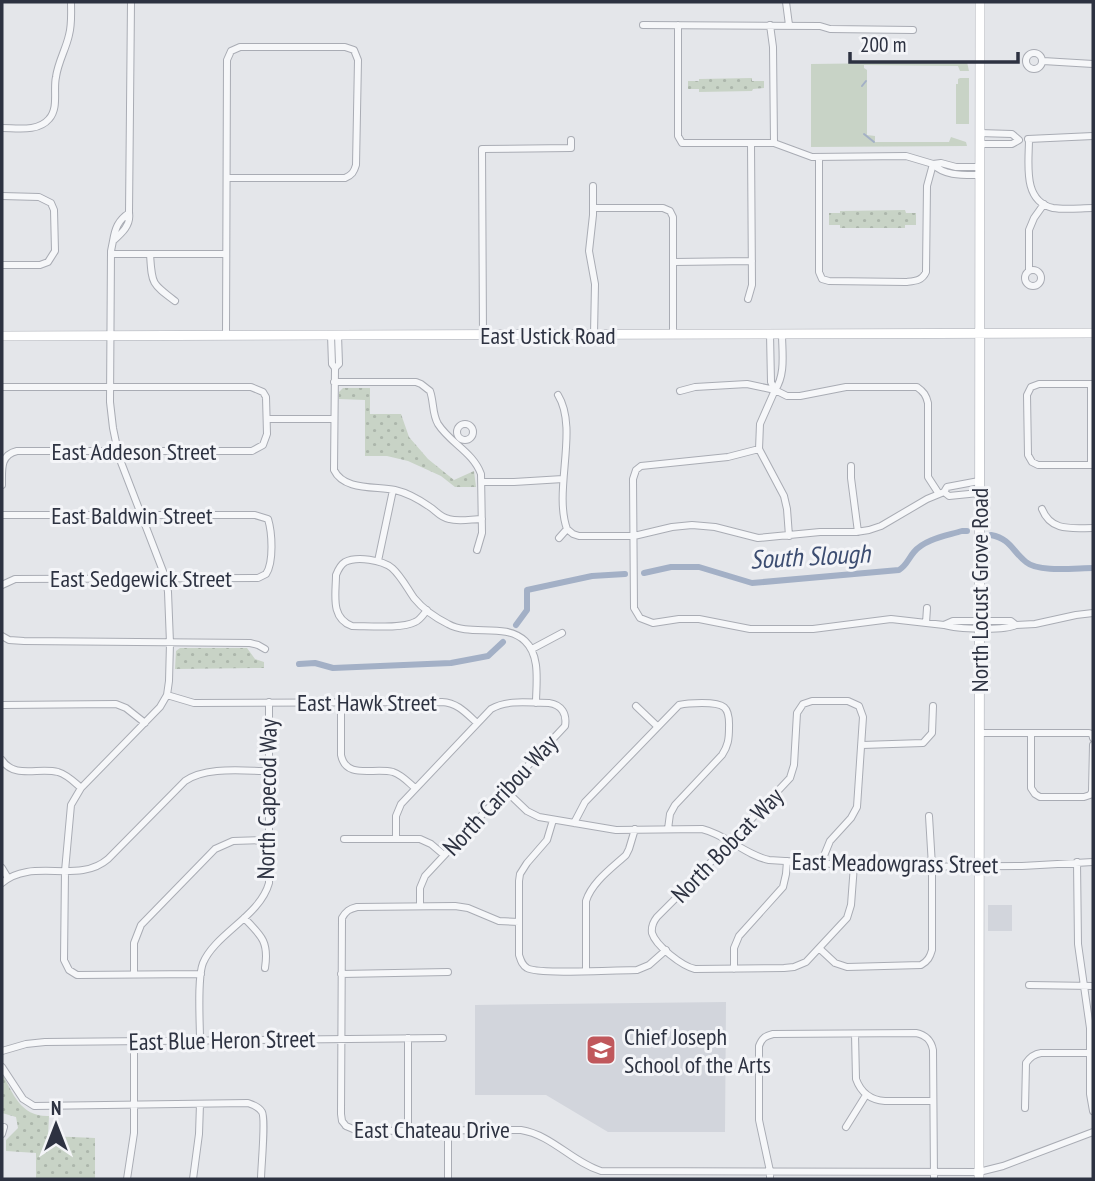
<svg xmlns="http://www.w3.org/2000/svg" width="1095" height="1181" font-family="'PT Sans Narrow',sans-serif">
  <defs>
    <pattern id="park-dots" width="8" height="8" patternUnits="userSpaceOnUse" patternTransform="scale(1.75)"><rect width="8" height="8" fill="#c8d3c6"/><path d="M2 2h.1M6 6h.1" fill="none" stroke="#acb6ab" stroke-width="1.8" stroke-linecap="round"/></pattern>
  </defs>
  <rect width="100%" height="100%" fill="#e4e6ea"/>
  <path fill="#d2d5dc" d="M988 905H1012V931H988Z
    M726 1002 725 1132H608L546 1095H475V1005Z"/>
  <path fill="#c8d3c6" d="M967 62 969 71H960L958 66 864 65V68L867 70V135L875 136V142H949L951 137 966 142 967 146 811 147V64Z
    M960 78H969V124H956V84H958V79Z"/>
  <path fill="url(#park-dots)" d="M752 78V81H764V88L753 89 752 91 699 92V89H688V81H699V79Z
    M905 210 906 213H916V225H905V228H840V225H829V213H840V211Z
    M343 388H370V414H401L409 437 428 459 454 480 474 471 476 487H455L441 476 408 461 387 456H365V400L339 399V392Z
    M180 648H247L255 659 264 662V668L175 669 176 651Z
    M2 1073C13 1094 21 1117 49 1116L48 1136 95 1138V1179H36V1153L6 1151V1140L18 1128 16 1117 2 1113Z"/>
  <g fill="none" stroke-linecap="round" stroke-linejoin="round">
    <path stroke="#a3b0c6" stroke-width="2" d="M862 86 866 81
      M864 134 874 142"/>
    <path stroke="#a3b0c6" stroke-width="6" d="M991 535C1011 539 1012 551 1026 562 1039 573 1076 568 1093 568
      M644 573 671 567H699L752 583 899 570C907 565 908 559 914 552 925 539 946 536 962 531H967
      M516 625 527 610V590L592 576 625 574
      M299 664 315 663 333 668 451 663 488 656 503 642"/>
    <g stroke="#a9acb4" stroke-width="8">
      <path id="minor" d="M786 2 789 25
        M643 25 820 26 830 29 913 30
        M678 25V136L682 143H774L812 157 906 156 933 164 927 186 926 272C922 281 915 281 906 282L829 281 822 279 819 272V157
        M770 25 773 47 774 143
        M1026 61a8 8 0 1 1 16 0a8 8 0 1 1-16 0Z
        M1043 61 1093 64
        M2 128C17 128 38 132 49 119 59 108 53 90 56 77 58 62 66 49 69 35 72 24 71 13 71 2
        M1028 139 1093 136
        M1029 139C1029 163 1022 201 1053 208 1066 210 1081 208 1093 208
        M979 144H1012L1019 140 1012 134 979 133
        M979 167H956L941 163 933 164C944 176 963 175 979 175
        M593 186V215L589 251 595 284 594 334
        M2 196 39 197 51 203 54 210 55 251 48 262 40 265H2
        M593 208H663L670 211 673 217V334
        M129 213C118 220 115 229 113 241 122 233 131 225 129 213L131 2
        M113 241 111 251 110 402 113 428 119 457 166 579 168 592 170 643 169 681 167 695 160 707 81 788 71 805 65 871 64 960 69 970 77 975 201 974
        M111 254H226
        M150 254C152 284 151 283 175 301
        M674 262 752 261
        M1025 278a8 8 0 1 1 16 0a8 8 0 1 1-16 0Z
        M1029 270V230L1034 218 1044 204
        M748 299 752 285 751 144
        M770 334 771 382 775 390C786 374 782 352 782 333
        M331 335 332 364 335 368 339 364 338 335
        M483 335 482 149 571 148V140
        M226 336 227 60 231 51 240 47H345L354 50 358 60 356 165C354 172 352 175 345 178H227
        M335 368 334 470C344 491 376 486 395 490 408 493 420 500 430 507 436 511 441 518 449 519 459 522 472 519 482 519
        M334 382H416L421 384 430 391C434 402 432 414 438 424 450 443 473 452 481 474L482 533 477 550
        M1091 384V465
        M1093 384H1039L1031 387 1027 395 1028 455 1032 462 1038 465H1093
        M775 390 760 424 759 449 784 496 787 509 789 536
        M680 391 695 387 747 384 775 390 787 396H800L846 387H917C924 392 926 395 928 403V477L939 494
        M558 395C579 429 553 490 567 529
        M267 419H334
        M457 432a8 8 0 1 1 16 0a8 8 0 1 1-16 0Z
        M759 449 728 457 641 466 636 470 633 479 634 608 640 618 653 623 679 619H699L750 629H813L891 619 944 625
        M851 466V478L858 532
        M979 481 947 487 944 492 949 496 979 493
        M482 482H514L563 479
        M2 485C2 469 0 455 17 451H252L263 445 267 434 266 397 263 392 251 387H2
        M1042 509C1051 532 1072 528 1093 528
        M2 515H255L268 519C272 532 274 562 266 574L258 578 15 579 2 585
        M567 529 573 534 579 536H634L672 527 692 525 715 527 758 538 820 532H856L869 530 881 526 927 499 944 492
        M559 538 567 529
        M378 561 393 490
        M427 610C423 615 420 620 415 622 402 629 368 626 352 626 330 618 336 594 336 575 338 570 340 565 345 562 357 556 382 560 392 568 401 576 407 588 414 598 423 609 436 618 448 624 471 637 505 622 525 641 541 656 536 684 536 703
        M953 621H1011L1016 625C1004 631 957 629 944 625Z
        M926 623 927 608
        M1016 625 1035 624 1076 615 1093 613
        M2 636 9 640 24 641 250 643 258 645 265 649
        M532 649 562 633
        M167 695 194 703 442 702C458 703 466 713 477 723
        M341 703V755C346 780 374 767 393 772 402 775 408 782 415 788
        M2 705 116 704 126 708 145 723
        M636 706 657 726
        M979 733H1089L1092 734 1093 738
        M1031 733V788L1035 794 1040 797H1084L1090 795 1092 792 1093 745
        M862 745 923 743 932 733 933 706
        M2 760C14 779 39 767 58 772 68 775 74 782 81 788
        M505 790 527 811 539 817 616 830 702 829C727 835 745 855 769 860L880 867 1022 866 1093 862
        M553 820 547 840 527 863 520 874 519 881V955C521 961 522 965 527 968 538 975 619 970 637 970L649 965 666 950
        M574 823 585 802 679 705C687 703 694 703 702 703 724 703 730 706 729 728 729 739 728 746 722 755L675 805 670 814 668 829
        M396 838V816L401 804 491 709C508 699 530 703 549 703 562 705 567 714 565 726L425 876 420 888V906
        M344 839H420L431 844 444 855
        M1077 862 1078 944 1090 1028V1094L1093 1111
        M821 863 830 841 851 818 857 807 863 717 859 706 848 701H812L803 704 797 713 794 765 790 778 694 880 657 917C653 922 651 926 652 933 656 946 682 966 695 969L784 968 794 967 806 962 847 918 851 905 854 865
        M2 868 8 878
        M2 883C32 857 78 885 108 859L185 781C206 766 244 771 269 771
        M244 918C262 936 269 942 265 968
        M820 949 835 963 847 967 921 965C928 961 930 957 932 950V866L929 816
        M734 969V948L739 936 783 887 786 874 787 861
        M586 971V901C592 882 612 868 626 855L629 849 635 829
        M134 974V943L141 925 215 849 233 841 269 840
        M341 974 448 972
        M1029 985 1093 986
        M855 1034 856 1079C861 1093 870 1100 885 1101H933
        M408 1038V1130
        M200 1040C200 1022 197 978 203 963 215 934 260 916 269 883V702
        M2 1051 26 1044 45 1042 443 1038
        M2 1067 23 1099 34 1106 248 1103C254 1105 259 1107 262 1112 266 1119 261 1167 261 1179
        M1025 1108 1026 1063C1030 1057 1034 1054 1041 1053H1091
        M346 1126 358 1131 521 1130C552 1135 572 1162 601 1171L979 1172 1003 1166 1093 1132
        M346 1126 342 1121 341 1114 342 918C346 911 349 909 357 907L455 906 468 908 499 921 519 922
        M846 1127 866 1095
        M448 1130V1179
        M2 1134 4 1127
        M127 1179 134 1133V1041
        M193 1179 199 1134 200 1104
        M770 1179V1171L759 1120V1046C762 1038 765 1036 773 1034L916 1033C926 1035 931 1040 933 1050L934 1179"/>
    </g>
    <g stroke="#a9acb4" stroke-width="10">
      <path id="secondary" d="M2 336 1093 333
        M979 1179 980 2"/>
    </g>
    <use href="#minor" stroke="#f6f7f9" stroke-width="6"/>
    <use href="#secondary" stroke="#fff" stroke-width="9"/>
  </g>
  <defs>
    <g id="school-square" transform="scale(1.575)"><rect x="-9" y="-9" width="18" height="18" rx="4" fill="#c0585c" stroke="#f4f5f8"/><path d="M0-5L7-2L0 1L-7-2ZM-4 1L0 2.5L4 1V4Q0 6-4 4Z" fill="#fff"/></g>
  </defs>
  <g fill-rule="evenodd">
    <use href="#school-square" x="601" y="1050"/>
  </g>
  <g text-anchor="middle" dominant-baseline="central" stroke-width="6" stroke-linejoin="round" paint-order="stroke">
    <g font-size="24" fill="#2d3241" stroke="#f4f5f8">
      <text x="548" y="335">East Ustick Road</text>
      <text x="134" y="451">East Addeson Street</text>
      <text x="132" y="515">East Baldwin Street</text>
      <text x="141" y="578">East Sedgewick Street</text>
      <text transform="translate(979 590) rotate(-90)">North Locust Grove Road</text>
      <text x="367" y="702">East Hawk Street</text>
      <text transform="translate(500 795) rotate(-47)">North Caribou Way</text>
      <text transform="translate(267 799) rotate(-89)">North Capecod Way</text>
      <text transform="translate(727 845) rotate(-46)">North Bobcat Way</text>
      <text transform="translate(895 863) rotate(1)">East Meadowgrass Street</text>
      <text transform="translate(222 1040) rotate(-1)">East Blue Heron Street</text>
      <text x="432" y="1129">East Chateau Drive</text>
    </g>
    <g font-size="24" fill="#2d3241" stroke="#f4f5f8" text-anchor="start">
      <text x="624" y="1036">Chief Joseph<tspan x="624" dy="28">School of the Arts</tspan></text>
    </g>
    <g font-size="26" font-style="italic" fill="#3c4d71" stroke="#f4f5f8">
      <text transform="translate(810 556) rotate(-3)">South Slough</text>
    </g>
  </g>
  <rect width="1095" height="1181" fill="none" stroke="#2d3241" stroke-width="7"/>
  <g transform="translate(56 1125)" stroke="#f4f5f8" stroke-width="5" paint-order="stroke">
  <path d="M0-5L12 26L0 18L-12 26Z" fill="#2d3241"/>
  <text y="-10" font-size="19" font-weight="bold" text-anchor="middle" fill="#2d3241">N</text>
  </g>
  <path d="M850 52v10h168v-10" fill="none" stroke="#2d3241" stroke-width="3.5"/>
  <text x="860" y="52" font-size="21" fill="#2d3241" stroke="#f4f5f8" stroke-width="5" paint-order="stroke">200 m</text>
</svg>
